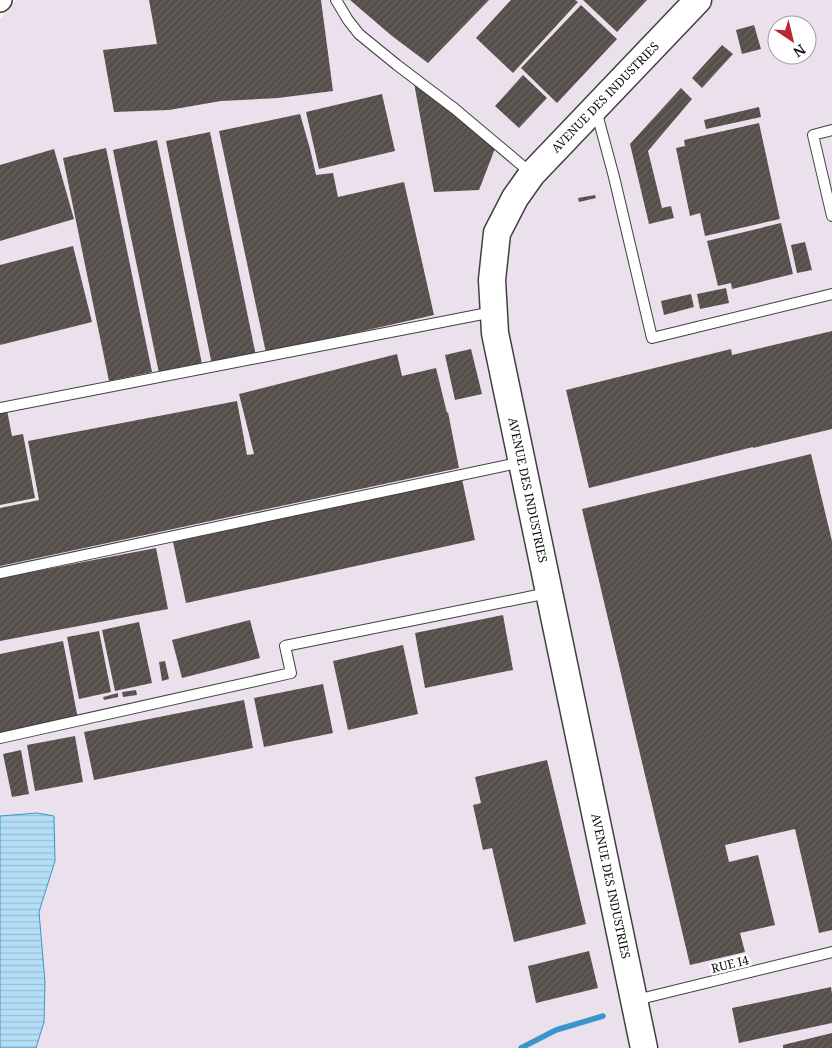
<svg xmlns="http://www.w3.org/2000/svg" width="832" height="1048" font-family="'Noto Serif',serif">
  <defs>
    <pattern id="water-rules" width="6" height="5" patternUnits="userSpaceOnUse" patternTransform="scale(1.25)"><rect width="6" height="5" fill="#b3def5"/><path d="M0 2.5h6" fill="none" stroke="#99bdd1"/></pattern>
    <pattern id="building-hatch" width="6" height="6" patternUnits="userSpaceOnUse" patternTransform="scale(1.25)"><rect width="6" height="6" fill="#554e4a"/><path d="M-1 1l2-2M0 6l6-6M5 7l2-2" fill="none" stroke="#686360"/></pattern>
  </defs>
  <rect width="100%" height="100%" fill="#fffbed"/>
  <path fill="#eae1ec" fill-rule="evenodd" d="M16 0H832V1048H36L44 1022 45 982 39 912 55 861 37 813 0 816V19ZM777 25H807V55H777Z"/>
  <path fill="url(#water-rules)" stroke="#3b94cb" d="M37 813 54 816 55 861 39 912 45 982 44 1022 36 1048H0V816Z"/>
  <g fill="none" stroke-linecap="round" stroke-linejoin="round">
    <path stroke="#3b94cb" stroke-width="5.5" d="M521 1048 556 1030 603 1016"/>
  </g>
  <path fill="url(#building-hatch)" d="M149 0H321L333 91 278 98 221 101 169 110 114 112 103 50 157 44Z
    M350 0H489L428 63 392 36Z
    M511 0H575L578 2 513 73 476 38Z
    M583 0H647L617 32Z
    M581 5 617 39 557 103 521 68Z
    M754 25 761 49 742 54 736 30Z
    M722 45 733 54 702 88 692 78Z
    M523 75 547 98 519 128 495 106Z
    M414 83 496 146 479 190 434 192Z
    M681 88 692 99 648 151 662 208 671 206 674 218 649 224 630 144Z
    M382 94 395 151 319 169 306 112Z
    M759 107 761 117 706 129 704 120Z
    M300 114 310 149 316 175 333 173 338 197 404 182 434 315 266 353 219 131Z
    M759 123 780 219 705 236 700 213 690 216 676 148 685 146 684 140Z
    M210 132 256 356 212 365 166 141Z
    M157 140 202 364 159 373 113 150Z
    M106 148 152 372 109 381 63 158Z
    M54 149 74 219 0 241V165Z
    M595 195 596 198 579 202 578 198Z
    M781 223 793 274 732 289 731 283 718 286 707 241Z
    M805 242 812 270 797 273 791 245Z
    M73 246 92 322 0 345V265Z
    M726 288 729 303 700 309 697 294Z
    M691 294 694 307 664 315 661 301Z
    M832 331V429L753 448V447L589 488 566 390 731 349 732 355Z
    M471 349 482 394 455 400 445 355Z
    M397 354 402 376 436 368 447 413 448 412 459 468 0 566V508L39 500 28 441 237 401 247 455 254 454 239 394Z
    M7 410 12 436 23 434 35 498 0 505V411Z
    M811 454 832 541V930L819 933 795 829 725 845 729 862 758 855 775 925 740 933 745 952 690 965 582 509Z
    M462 479 475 540 186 603 173 542Z
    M156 548 168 609 0 641V578Z
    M503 615 513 670 425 688 415 633Z
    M250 620 260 658 182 678 172 640Z
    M139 622 152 683 115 691 102 630Z
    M99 631 111 692 79 699 67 637Z
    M63 641 78 719 0 734V654Z
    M403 645 418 714 348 730 333 661Z
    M165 661 169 679 162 681 159 662Z
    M323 684 333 733 264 747 254 698Z
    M136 690 137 695 123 697 122 692Z
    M118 693V697L104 700 103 697Z
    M244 700 253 748 94 780 84 732Z
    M75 736 83 782 35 791 27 745Z
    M21 750 29 794 12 797 3 754Z
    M547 760 586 924 514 942 492 848 483 850 473 805 481 803 475 777Z
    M589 951 598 988 536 1003 528 966Z
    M831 987 832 994V1023L739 1043 732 1008Z
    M832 1033V1048H783V1045Z"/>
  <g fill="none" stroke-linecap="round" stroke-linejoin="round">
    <g stroke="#404040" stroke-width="12">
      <path id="service" d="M336 0 348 20 359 34 397 65 455 109 531 173
        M596 110 614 177 652 338 832 294
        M832 130 813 135 832 216
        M0 408 493 312
        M0 573 522 462
        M0 738 291 673 285 646 548 593
        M636 1000 832 952"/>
    </g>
    <g stroke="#404040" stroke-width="24">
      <path id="minor" d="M0 1 1 0"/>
    </g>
    <g stroke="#404040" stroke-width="29">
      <path id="tertiary" d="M644 1048 495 333 492 280 497 233 515 198 532 174 698 0"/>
    </g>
    <use href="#service" stroke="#fff" stroke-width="10"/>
    <use href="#minor" stroke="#fff" stroke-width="21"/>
    <use href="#tertiary" stroke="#fff" stroke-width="26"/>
  </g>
  <g text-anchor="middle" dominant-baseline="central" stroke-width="5" stroke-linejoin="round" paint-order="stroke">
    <g font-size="12" fill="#0d0d0d" stroke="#fff">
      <text transform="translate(605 97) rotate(-46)">AVENUE DES INDUSTRIES</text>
      <text transform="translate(528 490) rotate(78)">AVENUE DES INDUSTRIES</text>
      <text transform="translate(611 886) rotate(78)">AVENUE DES INDUSTRIES</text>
      <text transform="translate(730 964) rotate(-14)">RUE I4</text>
    </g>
  </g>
  <g transform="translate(792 40) rotate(145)"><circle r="24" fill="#ffffff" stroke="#9e9e9e"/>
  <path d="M0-4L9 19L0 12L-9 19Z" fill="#bb2731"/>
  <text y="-8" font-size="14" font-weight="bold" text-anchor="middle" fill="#0d0d0d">N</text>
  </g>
</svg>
